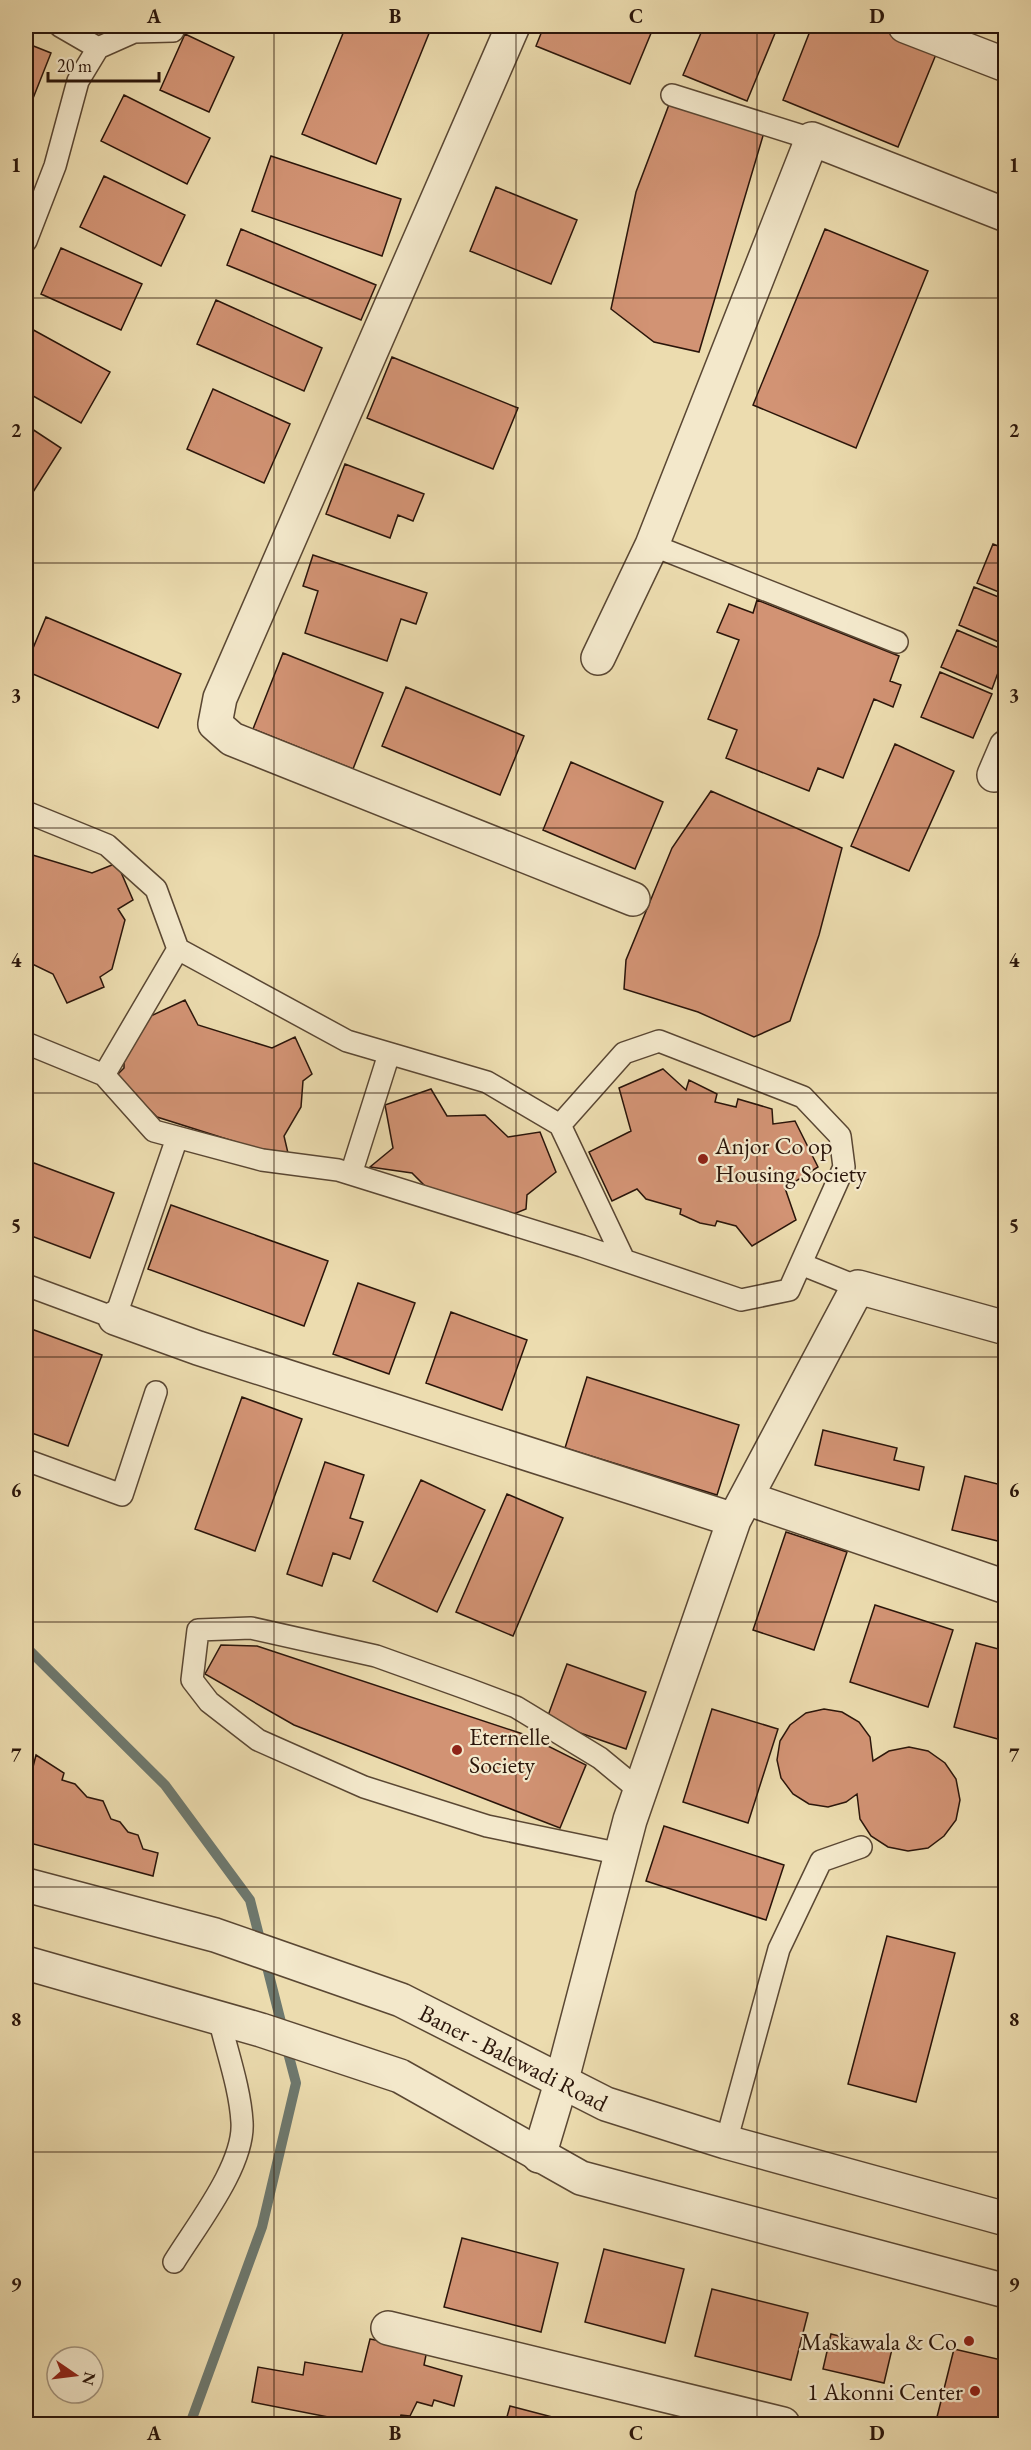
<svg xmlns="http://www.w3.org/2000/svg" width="1031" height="2450" font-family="'EB Garamond',serif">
  <rect width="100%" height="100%" fill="#ecdcaf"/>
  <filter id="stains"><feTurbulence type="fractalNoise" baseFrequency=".00333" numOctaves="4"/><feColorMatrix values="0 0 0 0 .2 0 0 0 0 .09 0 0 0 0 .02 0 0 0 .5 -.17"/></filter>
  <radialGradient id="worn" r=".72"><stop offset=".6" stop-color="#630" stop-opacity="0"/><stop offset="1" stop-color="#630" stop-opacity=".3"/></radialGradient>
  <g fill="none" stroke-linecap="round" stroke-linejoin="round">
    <path stroke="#6d786e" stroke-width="10" d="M26 1647 165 1785 250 1900 283 2030
      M190 2424 262 2227 296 2083 286 2045"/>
  </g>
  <path fill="#d29374" stroke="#2a150a" stroke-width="1.5" d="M258 26H283L281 33Z
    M346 26H432L376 164 302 134Z
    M544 26H654L630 84 536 46Z
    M704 26H778L747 101 683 75Z
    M812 26H872L937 52 898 147 783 100Z
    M185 34 234 57 209 112 160 90Z
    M26 43 51 53 26 116Z
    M124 95 210 138 187 184 101 141Z
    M670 102 765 129 699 352 654 342 611 309 636 192Z
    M271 156 401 199 382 256 252 211Z
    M104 176 185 215 161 266 80 227Z
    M496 187 577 220 551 284 470 251Z
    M241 229 376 285 361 320 227 265Z
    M825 229 928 271 856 448 753 405Z
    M61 248 142 284 121 330 41 294Z
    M216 300 322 348 304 391 197 344Z
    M28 327 110 372 81 423 26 392Z
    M392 357 518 408 493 469 367 418Z
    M213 389 290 424 264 483 187 449Z
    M26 425 61 448 28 500 26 498Z
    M345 464 424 494 413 521 398 515 390 538 326 514Z
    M1006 523V543L998 540Z
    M993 544 1006 549V595L977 583Z
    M313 555 427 593 416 624 401 619 387 661 305 633 318 591 303 586Z
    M974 587 1006 600V645L959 625Z
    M757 600 899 656 890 681 901 685 893 707 874 699 843 778 818 768 809 791 726 758 737 730 708 719 739 640 717 632 729 604 753 613Z
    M46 617 181 674 158 728 26 671V665Z
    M957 630 1006 651 992 689 941 667Z
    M283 653 383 693 353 769 253 729Z
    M940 672 992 694 973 738 921 717Z
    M406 687 524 736 500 795 382 746Z
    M895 744 954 771 909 871 851 846Z
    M571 762 663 802 635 869 543 830Z
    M711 791 842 848 819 935 790 1021 754 1037 698 1012 624 989 626 960 672 848Z
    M26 853 92 873 117 863 133 900 118 909 125 920 112 969 100 977 104 987 67 1003 53 974 26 961Z
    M185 1000 198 1025 272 1048 295 1037 312 1074 303 1081 301 1107 284 1136 288 1153 255 1148 157 1117 116 1076 124 1068V1047L138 1022Z
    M663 1069 686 1090 689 1080 717 1094 715 1102 736 1107 738 1099 772 1109 773 1124 795 1121 818 1167 785 1188 796 1220 752 1246 736 1226 717 1221 715 1226 700 1223 680 1214 681 1209 646 1199 637 1189 612 1201 589 1152 631 1131 619 1088Z
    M431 1089 447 1116 485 1115 508 1137 540 1132 556 1172 527 1195 526 1209 506 1217 484 1204 457 1201 429 1190 412 1173 370 1167 393 1148 385 1105Z
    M26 1160 114 1193 90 1258 26 1234Z
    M171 1205 328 1261 304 1326 148 1269Z
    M358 1283 415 1303 389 1374 333 1354Z
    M451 1312 527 1340 502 1410 426 1383Z
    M26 1327 102 1355 68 1446 26 1431Z
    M587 1377 739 1425 717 1495 565 1448Z
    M242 1397 302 1419 255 1551 195 1529Z
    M823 1430 897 1448 894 1460 924 1467 919 1490 815 1465Z
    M325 1462 364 1475 350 1518 363 1522 350 1559 333 1553 322 1586 287 1574Z
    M965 1476 1006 1486V1543L952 1530Z
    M421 1480 485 1510 437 1612 373 1581Z
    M507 1494 563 1518 513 1636 456 1612Z
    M786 1532 847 1552 814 1650 753 1630Z
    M875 1605 953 1630 928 1707 850 1682Z
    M976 1643 1006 1651 1005 1741 954 1727Z
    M221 1645 257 1646 526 1735 586 1765 560 1828 294 1725 205 1674Z
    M567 1664 646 1692 626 1749 546 1721Z
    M712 1709 778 1729 748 1823 683 1802Z
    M824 1709 842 1712 859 1722 870 1737 873 1761 889 1751 909 1747 928 1751 945 1763 956 1779 960 1800 956 1820 944 1836 928 1848 908 1851 888 1847 871 1836 860 1819 857 1794 846 1802 828 1807 809 1804 793 1794 781 1778 777 1760 780 1741 790 1725 806 1713Z
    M36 1755 64 1773 62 1780 75 1784 87 1797 103 1801 111 1819 120 1822 128 1832 138 1835 143 1849 158 1853 153 1876 26 1842V1795Z
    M664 1826 784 1865 766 1920 646 1881Z
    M887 1936 955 1953 916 2102 848 2084Z
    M462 2238 558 2263 541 2332 444 2307Z
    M604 2249 684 2269 665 2343 585 2322Z
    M712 2289 808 2313 791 2380 695 2356Z
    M831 2334 892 2349 884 2383 823 2369Z
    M370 2339 427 2350 424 2365 462 2376 454 2406 434 2400 432 2406 417 2402 410 2416 401 2415 398 2424H364L252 2402 258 2367 303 2375 305 2362 362 2372Z
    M954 2349 1006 2361V2424H953L936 2421Z
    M510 2406 579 2424H505Z"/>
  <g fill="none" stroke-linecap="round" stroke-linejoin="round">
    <g stroke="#5a4733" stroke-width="24">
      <path id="service" d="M60 26 98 48
        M672 95 812 139
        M26 241 55 166 78 81 98 48 134 32 173 31
        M652 545 897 642
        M26 812 107 845 156 889 178 949 347 1041 487 1082 560 1125 624 1053 659 1041 803 1097 840 1136 844 1167 789 1290 741 1300 582 1246 338 1170 262 1160 154 1131 104 1075 26 1043
        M104 1075 178 949
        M560 1125 624 1260
        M351 1174 389 1054
        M801 1264 858 1287
        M26 1285 115 1318 177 1138
        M26 1460 122 1495 156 1392
        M621 1854 487 1826 364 1787 258 1740 209 1702 192 1680 198 1630 251 1628 376 1656 468 1689 516 1707 600 1758 640 1791
        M726 2142 779 1949 821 1861 861 1847
        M174 2262C196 2226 245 2165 242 2122 240 2088 227 2052 219 2018"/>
    </g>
    <g stroke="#5a4733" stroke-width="36">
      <path id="minor" d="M513 26 220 698 215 724 232 739 633 899
        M905 26 1006 65
        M598 658 652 545 812 139 1006 215
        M994 775 1006 747
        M115 1318 198 1348 734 1520
        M746 1498 1006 1587
        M539 2156 561 2083 630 1820 734 1520 858 1287 1006 1328
        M388 2328 783 2424"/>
    </g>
    <g stroke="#5a4733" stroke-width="36">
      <g id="tertiary">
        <path id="s1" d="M26 1885 215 1935 401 2000 606 2104 726 2142 1006 2219"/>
        <path d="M26 1963 261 2030 400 2076 581 2178 1006 2291"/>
      </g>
    </g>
    <use href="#service" stroke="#f3e8cb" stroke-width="21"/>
    <use href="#minor" stroke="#f3e8cb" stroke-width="33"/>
    <use href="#tertiary" stroke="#f3e8cb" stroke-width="33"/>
  </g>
  <path fill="none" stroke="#2a150a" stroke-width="1.5" stroke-opacity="0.55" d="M274 26V2424M516 26V2424M757 26V2424M26 298H1006M26 563H1006M26 828H1006M26 1093H1006M26 1357H1006M26 1622H1006M26 1887H1006M26 2152H1006"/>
  <g fill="#8f2418" stroke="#f3e8cb" stroke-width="2">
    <circle cx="703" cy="1159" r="6"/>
    <circle cx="457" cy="1750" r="6"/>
    <circle cx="969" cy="2341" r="6"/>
    <circle cx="975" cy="2391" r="6"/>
  </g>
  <g text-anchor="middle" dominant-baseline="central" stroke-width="4.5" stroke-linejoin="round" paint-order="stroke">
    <g font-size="24" fill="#2a150a" stroke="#f3e8cb" text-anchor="start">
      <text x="715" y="1145">Anjor Co op<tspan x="715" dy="28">Housing Society</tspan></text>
      <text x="469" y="1736">Eternelle<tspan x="469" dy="28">Society</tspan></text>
      <text x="957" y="2341" text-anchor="end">Maskawala &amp; Co</text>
      <text x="963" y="2391" text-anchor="end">1 Akonni Center</text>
    </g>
    <g font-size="24" fill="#2a150a" stroke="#f3e8cb">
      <text stroke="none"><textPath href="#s1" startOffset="519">Baner - Balewadi Road</textPath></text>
    </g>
  </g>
  <rect width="1031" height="2450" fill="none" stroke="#ecdcaf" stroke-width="66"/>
  <g transform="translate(75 2375) rotate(104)"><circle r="28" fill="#f3e8cb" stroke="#a3947e" stroke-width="1.5"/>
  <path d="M0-4.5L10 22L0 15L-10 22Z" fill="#8f2418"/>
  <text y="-9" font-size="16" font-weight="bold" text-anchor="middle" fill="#2a150a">N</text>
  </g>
  <path d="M48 72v9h111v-9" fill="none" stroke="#2a150a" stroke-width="3"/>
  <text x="57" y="72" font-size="18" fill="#2a150a" stroke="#f3e8cb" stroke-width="4.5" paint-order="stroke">20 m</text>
  <rect x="33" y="33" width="965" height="2384" fill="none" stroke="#2a150a" stroke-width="2"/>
  <g font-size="20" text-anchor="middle" font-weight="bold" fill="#2a150a">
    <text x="154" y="23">A</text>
    <text x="395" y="23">B</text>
    <text x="636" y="23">C</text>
    <text x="877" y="23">D</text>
    <text x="16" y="172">1</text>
    <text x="1014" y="172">1</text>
    <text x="16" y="437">2</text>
    <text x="1014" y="437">2</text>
    <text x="16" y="702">3</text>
    <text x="1014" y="702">3</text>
    <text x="16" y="967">4</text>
    <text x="1014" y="967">4</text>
    <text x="16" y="1232">5</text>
    <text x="1014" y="1232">5</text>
    <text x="16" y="1497">6</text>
    <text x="1014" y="1497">6</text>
    <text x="16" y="1762">7</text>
    <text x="1014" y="1762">7</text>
    <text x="16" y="2026">8</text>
    <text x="1014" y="2026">8</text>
    <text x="16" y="2291">9</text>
    <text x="1014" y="2291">9</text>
    <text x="154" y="2440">A</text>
    <text x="395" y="2440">B</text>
    <text x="636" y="2440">C</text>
    <text x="877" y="2440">D</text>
  </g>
  <rect width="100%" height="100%" filter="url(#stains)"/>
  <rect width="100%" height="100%" fill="url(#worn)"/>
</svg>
